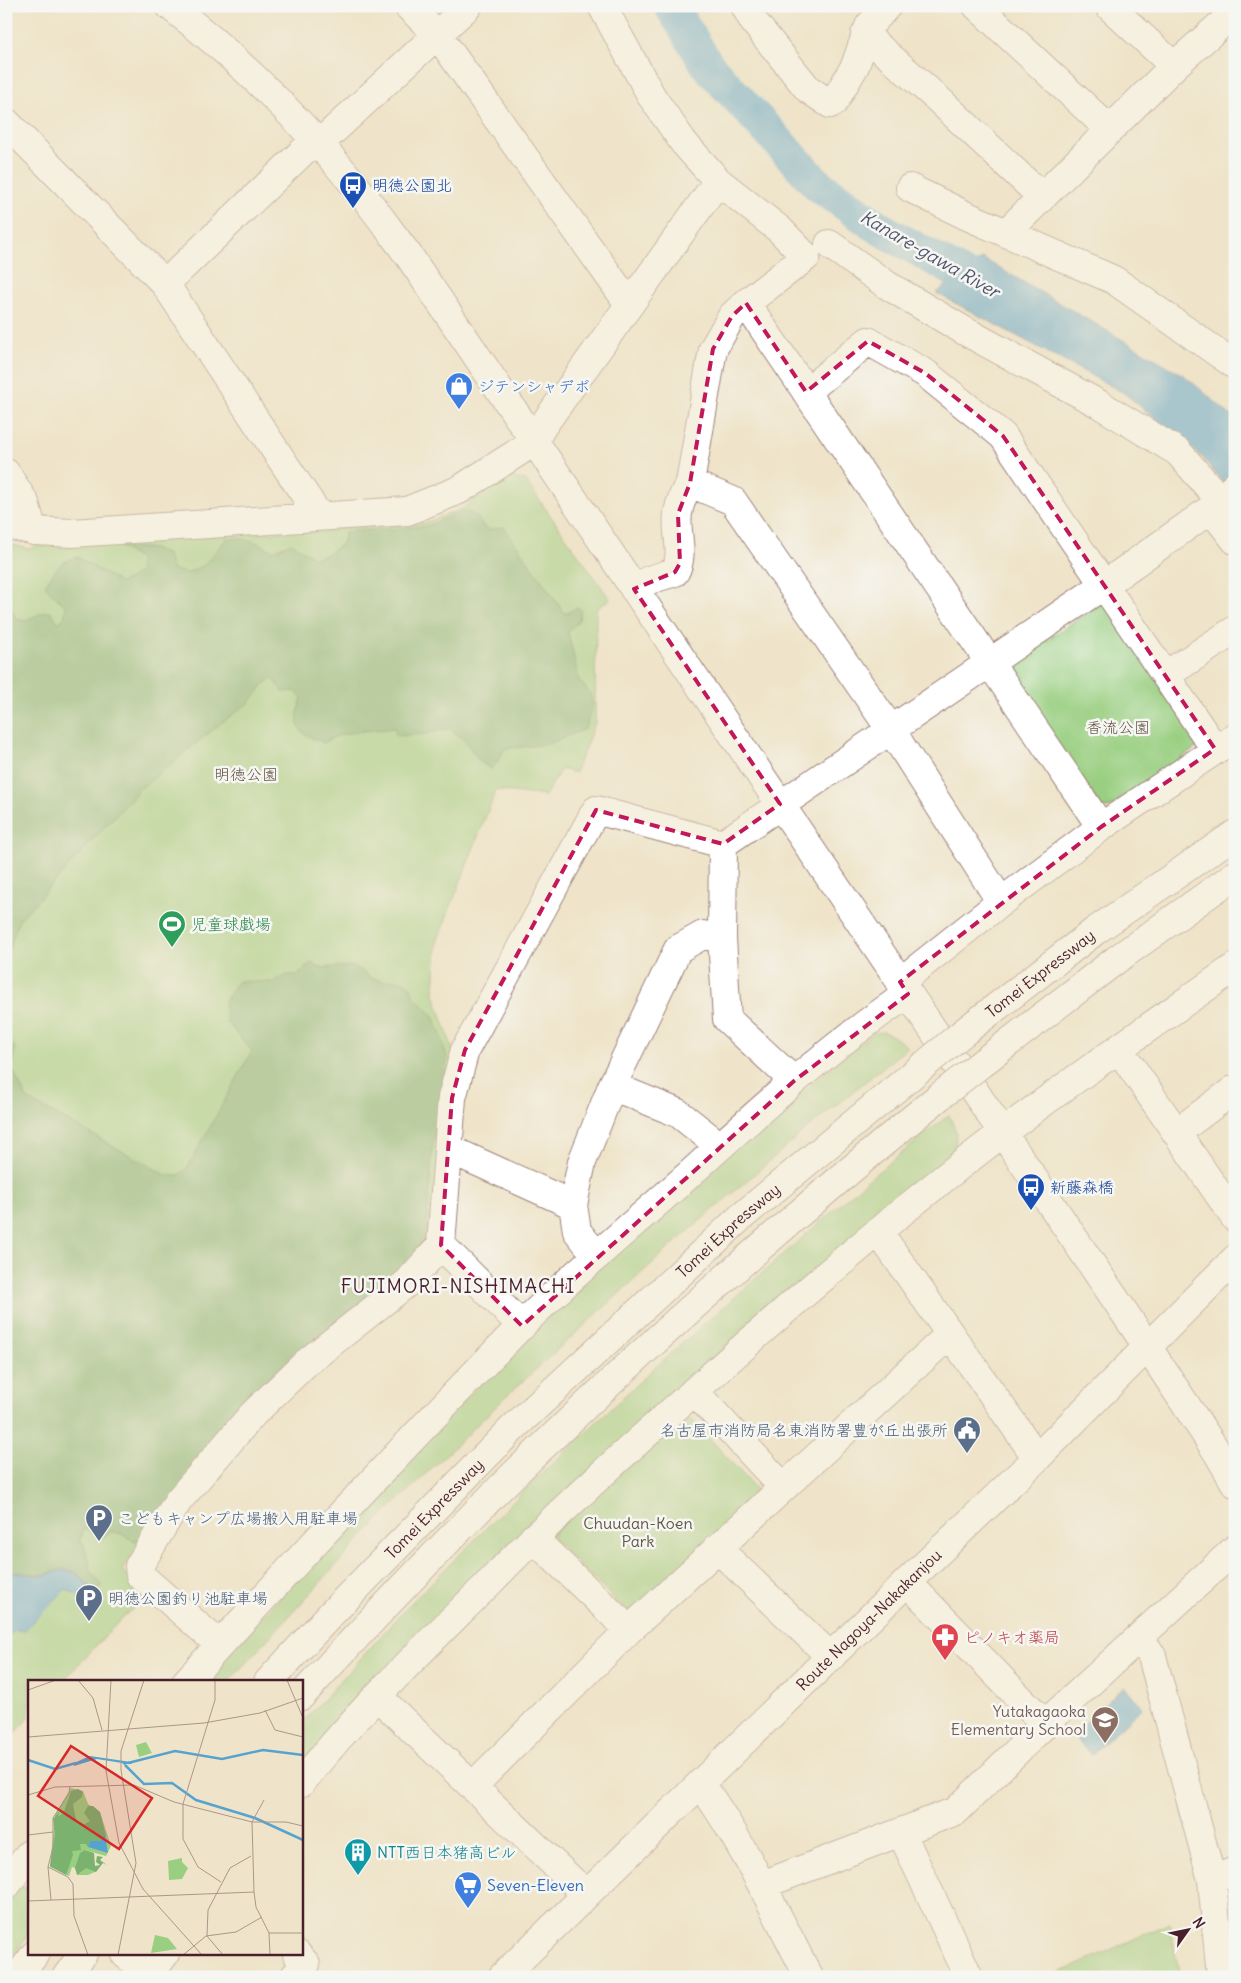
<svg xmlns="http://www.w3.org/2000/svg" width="1241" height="1983" font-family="Delius,'Klee One',sans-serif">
  <rect width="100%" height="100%" fill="#f6f6f2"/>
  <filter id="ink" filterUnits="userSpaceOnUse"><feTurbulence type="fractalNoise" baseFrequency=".02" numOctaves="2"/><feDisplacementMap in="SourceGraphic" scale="10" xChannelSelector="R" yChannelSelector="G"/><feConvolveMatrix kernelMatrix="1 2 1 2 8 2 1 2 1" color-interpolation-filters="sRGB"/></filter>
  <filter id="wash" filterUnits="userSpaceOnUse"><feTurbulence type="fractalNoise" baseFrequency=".0096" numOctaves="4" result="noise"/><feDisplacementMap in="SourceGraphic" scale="20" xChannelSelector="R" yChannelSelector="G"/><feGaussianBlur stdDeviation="1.12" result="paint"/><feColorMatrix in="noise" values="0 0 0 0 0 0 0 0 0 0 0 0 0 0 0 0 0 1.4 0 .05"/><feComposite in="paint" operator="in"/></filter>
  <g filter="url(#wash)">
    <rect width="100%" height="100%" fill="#efe4c9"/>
    <path fill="#9acf81" stroke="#727756" d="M505 477 525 480 610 599 596 609 595 723 575 773 561 769 545 796 496 790 437 942 434 994 453 1050 429 1242 381 1297 202 1458 122 1570 150 1595 124 1616 62 1682H29V1718L6 1742V539H8L7 544 30 549 35 546 424 523 460 510Z
      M1100 604H1106L1198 741 1197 747 1109 808 1101 807 1009 669 1012 663Z
      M884 1032 893 1036 908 1047 810 1126 678 1240 512 1391 381 1517 228 1682H201L486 1377 595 1272 735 1146 873 1033Z
      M949 1115 956 1132 955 1159 301 1769V1724L412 1602 519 1495 651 1371 769 1267 869 1179Z
      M689 1416 755 1488V1499L637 1611H626L554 1540 553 1533 678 1417Z
      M17 1887 29 1888V1934L6 1966V1903Z
      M1169 1923 1180 1977H1051Z"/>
    <path fill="#7bb26f" stroke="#62684d" d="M465 510 477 517 486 530 504 527 565 614 578 607 581 611 579 620 568 632 579 680 589 692 593 704 585 729 548 744 504 749 498 762 491 769 479 761 467 743 450 728 426 734 397 736 394 728C373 731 341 730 324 743 294 732 294 725 302 697L295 691 283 692 273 678 264 684 250 702 221 723 141 788 19 920 6 958V600L16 618 24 621 44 612H51L58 623 64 618 66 607 45 586C54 571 59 561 78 557 91 567 106 572 119 583L130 579 140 571 139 559 119 546 154 549 167 554 172 569 187 573 204 565 227 538C247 538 256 541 273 551L291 543 315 558 327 554 342 544 345 532 427 526Z
      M311 963 319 968 354 966 371 978 383 981 397 980 410 985 414 997 432 1014 440 1032 447 1059 433 1143 426 1239 384 1284 278 1369 239 1413 141 1541C125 1541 124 1531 110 1532L104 1538 84 1529 79 1542 84 1544 92 1573 102 1585 86 1603 78 1600 80 1596 90 1586 76 1572 61 1570 43 1575 6 1571V1040L15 1047 12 1069 27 1099 166 1175 178 1176 188 1167 252 1051 227 1023 224 1003 238 981 273 982 288 975H297Z"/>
    <path fill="#57a3d0" stroke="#50617e" d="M982 258 1185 376 1235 419V499L1203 458 1124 393 936 293Z
      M61 1570 76 1573 89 1586 78 1596 66 1589 24 1631 15 1630 6 1639V1572L43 1576Z
      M1124 1686 1143 1707 1091 1755 1072 1735Z"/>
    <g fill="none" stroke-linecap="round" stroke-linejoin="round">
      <path stroke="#57a3d0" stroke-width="34" d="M671 6 708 66 818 185 881 229 1002 297"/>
    </g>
  </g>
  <g filter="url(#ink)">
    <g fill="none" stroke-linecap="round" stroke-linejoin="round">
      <g stroke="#9c827a" stroke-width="30">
        <path id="minor" d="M170 6C240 59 302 122 358 189 376 211 392 234 409 256L1147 1346 1217 1452 1235 1483
          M408 6 437 34 629 304
          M602 6 652 97 684 143 718 181
          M745 6 754 22 808 89 830 104 834 102 855 66 869 26 887 6
          M977 6 1110 130
          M1109 6 1174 66
          M865 35 939 100 1042 197
          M6 122 165 284 319 516
          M319 144 468 6
          M910 188 965 215 1114 280 1235 365
          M1006 233 1174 66 1235 12
          M829 244 887 285 963 330 1099 404 1178 452 1221 501
          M165 284 315 140
          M806 392 868 341 925 373 1003 436 1215 749
          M6 473 25 503 33 531
          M690 483 733 501 891 730 1001 902
          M1211 509 1235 540
          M6 525 37 531 72 533 407 511 459 490 534 442 542 427 718 181 780 230 806 257 746 303
          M634 589 649 580 675 572C685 554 675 532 678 513 680 502 684 492 690 483L713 349 732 316 746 303 1101 827
          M1166 675 1235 630
          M723 844 722 938 727 1019 794 1081
          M900 982 1001 902 1101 827 1235 737
          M1119 1049 1235 1218
          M612 1086 678 949 703 935 722 938
          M1176 1133 1235 1089
          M449 1149 573 1205 577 1231 597 1256
          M573 1205 582 1162 612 1086 678 1113 720 1146
          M878 1231 1037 1458
          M441 1245 522 1326
          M694 1391 783 1487
          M533 1538 629 1630
          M717 1548 831 1657
          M907 1582 1045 1724
          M1140 1638 1152 1656 1212 1880 1221 1977
          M220 1645 140 1575 139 1566 178 1501 253 1414 306 1363 407 1283 441 1245 452 1098 465 1050 596 810 723 844 1104 585 1211 509 1235 486
          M186 1682C296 1562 406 1443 520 1327 572 1275 629 1228 684 1179 756 1114 827 1048 908 994
          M377 1696 586 1894
          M301 1783C358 1711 424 1648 489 1583 553 1517 621 1456 690 1395 790 1304 893 1216 1001 1134 1077 1076 1157 1022 1235 967
          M701 1784C744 1844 775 1912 809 1977
          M473 1786 629 1630 950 1334
          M901 1832 969 1977
          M1212 1880 1235 1871
          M762 1885 956 1811 1045 1724 1235 1549
          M6 1886 29 1854
          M125 1954 152 1977
          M148 1977 165 1954
          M294 1977 306 1964 297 1954"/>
      </g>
      <g stroke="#9c827a" stroke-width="30">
        <g id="major">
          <path id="s1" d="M502 1977 907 1582 1037 1458 1235 1259"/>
        </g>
      </g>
      <g stroke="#9c827a" stroke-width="30">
        <g id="highway">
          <path id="s2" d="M964 1032 1095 931 1235 834"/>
          <path d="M982 1063 1116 960 1235 875"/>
          <path id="s3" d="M268 1682 331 1614 513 1428 741 1217 923 1066"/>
          <path d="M301 1696C378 1613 456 1530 537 1452 666 1327 801 1209 940 1096"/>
          <path d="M18 1977 35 1954"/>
          <path d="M66 1977 83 1954"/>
        </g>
      </g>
      <use href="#minor" stroke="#fff" stroke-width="28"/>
      <use href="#major" stroke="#fff" stroke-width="28"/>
      <use href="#highway" stroke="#fff" stroke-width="28"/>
      <g stroke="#9c827a" stroke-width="30" stroke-linecap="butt">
        <path id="highway-bridge" d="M923 1066 964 1032
          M940 1096 982 1063"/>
      </g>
      <use href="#highway-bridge" stroke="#fff" stroke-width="28"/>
    </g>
  </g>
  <path d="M0 0H1241V1983H0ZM746 303 806 392 868 341 925 373 1003 436 1215 749 1101 827 900 982 908 994 794 1081 522 1326 441 1245 452 1098 465 1050 596 810 723 844 780 804 634 589 675 572 680 563 678 514 690 483 713 349 732 316Z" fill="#efe4c9" fill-opacity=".55" fill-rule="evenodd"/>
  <path fill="none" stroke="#c2185b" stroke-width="4" stroke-dasharray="10 6" stroke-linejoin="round" d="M746 303 806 392 868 341 925 373 1003 436 1215 749 1101 827 900 982 908 994 794 1081 522 1326 441 1245 452 1098 465 1050 596 810 723 844 780 804 634 589 675 572 680 563 678 514 690 483 713 349 732 316Z"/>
  <defs>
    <g id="bus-pin" transform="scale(1.4375)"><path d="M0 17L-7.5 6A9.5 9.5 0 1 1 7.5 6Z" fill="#1a4fb4" stroke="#f6f6f2"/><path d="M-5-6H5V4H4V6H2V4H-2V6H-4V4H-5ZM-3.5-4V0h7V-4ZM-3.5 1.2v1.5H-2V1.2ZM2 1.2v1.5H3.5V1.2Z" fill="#fff"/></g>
    <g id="shop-pin" transform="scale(1.4375)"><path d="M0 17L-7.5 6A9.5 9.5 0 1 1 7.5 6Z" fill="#3f7fe0" stroke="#f6f6f2"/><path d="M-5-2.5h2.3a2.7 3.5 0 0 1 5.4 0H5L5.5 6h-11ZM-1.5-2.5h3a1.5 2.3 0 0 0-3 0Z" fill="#fff"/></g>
    <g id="stadium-pin" transform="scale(1.4375)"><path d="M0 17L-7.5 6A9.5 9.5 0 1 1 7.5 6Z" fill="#2e9e5b" stroke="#f6f6f2"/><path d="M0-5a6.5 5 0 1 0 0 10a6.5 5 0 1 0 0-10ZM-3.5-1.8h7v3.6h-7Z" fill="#fff"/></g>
    <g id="civic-pin" transform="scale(1.4375)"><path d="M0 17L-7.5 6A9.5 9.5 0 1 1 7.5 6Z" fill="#5c6f8a" stroke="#f6f6f2"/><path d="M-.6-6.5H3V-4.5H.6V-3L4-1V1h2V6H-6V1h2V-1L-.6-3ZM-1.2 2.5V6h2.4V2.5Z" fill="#fff"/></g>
    <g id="parking-pin" transform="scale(1.4375)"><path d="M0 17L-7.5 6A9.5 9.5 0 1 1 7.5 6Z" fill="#5c6f8a" stroke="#f6f6f2"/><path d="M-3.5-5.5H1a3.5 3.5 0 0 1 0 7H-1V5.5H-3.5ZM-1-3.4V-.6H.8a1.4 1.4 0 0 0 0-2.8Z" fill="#fff"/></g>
    <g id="pharmacy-pin" transform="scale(1.4375)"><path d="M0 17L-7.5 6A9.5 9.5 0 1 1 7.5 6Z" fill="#e0444e" stroke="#f6f6f2"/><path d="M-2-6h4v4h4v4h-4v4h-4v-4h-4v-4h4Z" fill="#fff"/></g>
    <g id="school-pin" transform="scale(1.4375)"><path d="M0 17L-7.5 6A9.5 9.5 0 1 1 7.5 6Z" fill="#8d6e63" stroke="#f6f6f2"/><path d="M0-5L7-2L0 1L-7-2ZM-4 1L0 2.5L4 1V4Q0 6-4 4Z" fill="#fff"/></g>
    <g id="building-pin" transform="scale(1.4375)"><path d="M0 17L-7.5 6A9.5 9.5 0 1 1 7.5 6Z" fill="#0f9aa8" stroke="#f6f6f2"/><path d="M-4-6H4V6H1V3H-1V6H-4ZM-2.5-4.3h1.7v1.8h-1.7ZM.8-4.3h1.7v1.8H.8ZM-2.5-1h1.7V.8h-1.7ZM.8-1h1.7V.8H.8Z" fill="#fff"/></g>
    <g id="supermarket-pin" transform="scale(1.4375)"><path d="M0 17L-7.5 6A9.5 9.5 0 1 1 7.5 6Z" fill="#3f7fe0" stroke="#f6f6f2"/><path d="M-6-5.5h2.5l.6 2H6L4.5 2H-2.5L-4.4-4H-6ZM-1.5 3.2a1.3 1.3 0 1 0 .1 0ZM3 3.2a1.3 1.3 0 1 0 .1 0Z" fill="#fff"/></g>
  </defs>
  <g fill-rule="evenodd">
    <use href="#bus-pin" x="353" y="185"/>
    <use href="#shop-pin" x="459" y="386"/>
    <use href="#stadium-pin" x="172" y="924"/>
    <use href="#bus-pin" x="1031" y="1187"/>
    <use href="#civic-pin" x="967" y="1430"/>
    <use href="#parking-pin" x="99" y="1518"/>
    <use href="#parking-pin" x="89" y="1598"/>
    <use href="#pharmacy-pin" x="945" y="1637"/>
    <use href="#school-pin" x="1105" y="1720"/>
    <use href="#building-pin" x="358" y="1852"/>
    <use href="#supermarket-pin" x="468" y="1885"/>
  </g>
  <g text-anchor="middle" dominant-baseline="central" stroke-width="5" stroke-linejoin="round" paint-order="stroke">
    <g font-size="16" fill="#164399" stroke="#f6f6f2" text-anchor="start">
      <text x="372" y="185">明徳公園北</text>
      <text x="1050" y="1187">新藤森橋</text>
    </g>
    <g font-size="16" fill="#366cbe" stroke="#f6f6f2" text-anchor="start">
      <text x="478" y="386">ジテンシャデポ</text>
      <text x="487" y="1885">Seven-Eleven</text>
    </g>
    <g font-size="16" fill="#625445" stroke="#f6f6f2">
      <text x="1118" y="727">香流公園</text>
      <text x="246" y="774">明徳公園</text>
      <text x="638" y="1523">Chuudan-Koen<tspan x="638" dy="18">Park</tspan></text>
    </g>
    <g font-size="16" fill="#27864d" stroke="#f6f6f2" text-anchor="start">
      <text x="191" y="924">児童球戯場</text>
    </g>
    <g font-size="16" fill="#4a1f2b" stroke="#f6f6f2">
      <text stroke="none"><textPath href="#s2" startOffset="96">Tomei Expressway</textPath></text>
      <text stroke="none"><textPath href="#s3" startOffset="645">Tomei Expressway</textPath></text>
      <text stroke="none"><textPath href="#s3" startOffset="240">Tomei Expressway</textPath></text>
      <text stroke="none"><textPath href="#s1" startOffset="512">Route Nagoya-Nakakanjou</textPath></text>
    </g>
    <g font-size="16" fill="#4e5e75" stroke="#f6f6f2" text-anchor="start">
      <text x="948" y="1430" text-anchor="end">名古屋市消防局名東消防署豊が丘出張所</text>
      <text x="118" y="1518">こどもキャンプ広場搬入用駐車場</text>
      <text x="108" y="1598">明徳公園釣り池駐車場</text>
    </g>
    <g font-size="16" fill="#be3a42" stroke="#f6f6f2" text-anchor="start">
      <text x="964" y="1637">ピノキオ薬局</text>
    </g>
    <g font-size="16" fill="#785e54" stroke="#f6f6f2" text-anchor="end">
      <text x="1086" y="1711">Yutakagaoka<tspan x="1086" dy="18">Elementary School</tspan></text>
    </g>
    <g font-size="16" fill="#0d838f" stroke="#f6f6f2" text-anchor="start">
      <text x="377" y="1852">NTT西日本猪高ビル</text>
    </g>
    <g font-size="18" font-style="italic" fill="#4f546d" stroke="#f6f6f2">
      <text transform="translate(930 254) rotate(30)">Kanare-gawa River</text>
    </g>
    <g font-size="19" letter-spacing="1" fill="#4a1f2b" stroke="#f6f6f2">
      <text x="458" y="1286">FUJIMORI-NISHIMACHI</text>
    </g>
  </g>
  <g transform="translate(28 1680)">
    <rect width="275" height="275" fill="#efe4c9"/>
    <path d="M118 62 124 73 111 77 108 65ZM43 108 55 111 60 124 72 132 83 166 78 176 57 170 60 185 69 191 60 195H49V189L44 187 41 196 22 187 27 135ZM154 178V182L160 188 154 199 141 200 140 181ZM127 255 140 258 149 269 123 273Z" fill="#9acf81"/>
    <path d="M50 109 55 112 54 117 45 124 48 140 55 145 62 141 56 133 60 126H65L72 132 78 156 72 161H62L60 167 58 164H52L53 170 44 171 45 175 38 195 22 186 27 154 25 139 32 131 30 137 36 132 43 111ZM57 170 66 173 67 186 72 185 68 182 69 176 75 177 72 180 79 185 75 183 68 192 58 188 49 195 47 188 52 173Z" fill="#7bb26f"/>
    <path d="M62 76 103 82 104 84H97L100 88 94 83 69 79 46 86V83ZM77 155 80 173 60 167 62 161H72Z" fill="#57a3d0"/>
    <path fill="none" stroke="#57a3d0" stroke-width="2.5" d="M0 80 27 89 48 83M100 83 147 71 194 79 235 70 275 75M97 85 116 104 144 103 168 120 227 138 275 160"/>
    <path fill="none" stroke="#ad958a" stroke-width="1" d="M50 0 65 18 74 50M83 0 78 91 91 163 115 209 174 275M187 0V20L155 124V159L170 187 193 202M259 0 275 38M0 10 28 0M237 30 247 50 275 57M0 57 176 43 232 33 275 18M0 115 27 107 106 105 146 122 224 142H258L275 146M0 155 25 152M20 187 40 197 45 204 46 236 60 275M226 212 224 142 236 120M23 220 20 187 25 167V138L41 113 42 106M0 221 226 212 228 227 241 253H275M241 253 242 275M90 275 108 183 93 90V71L116 0M155 275 178 256 208 252 234 237M195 275 179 256 180 230 202 188 223 176"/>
    <path fill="#d62828" fill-opacity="0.15" stroke="#d62828" stroke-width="2.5" d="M43 66 124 118 91 169 10 116Z"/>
    <rect width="275" height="275" fill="none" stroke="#4a1f2b" stroke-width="2.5"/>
  </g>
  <rect width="1241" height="1983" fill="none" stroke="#f6f6f2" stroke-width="25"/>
  <g transform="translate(1188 1930) rotate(57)" stroke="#f6f6f2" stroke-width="4" paint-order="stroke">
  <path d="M0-4L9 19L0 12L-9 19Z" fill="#4a1f2b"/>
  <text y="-8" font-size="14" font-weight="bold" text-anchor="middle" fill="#4a1f2b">N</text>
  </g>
</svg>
